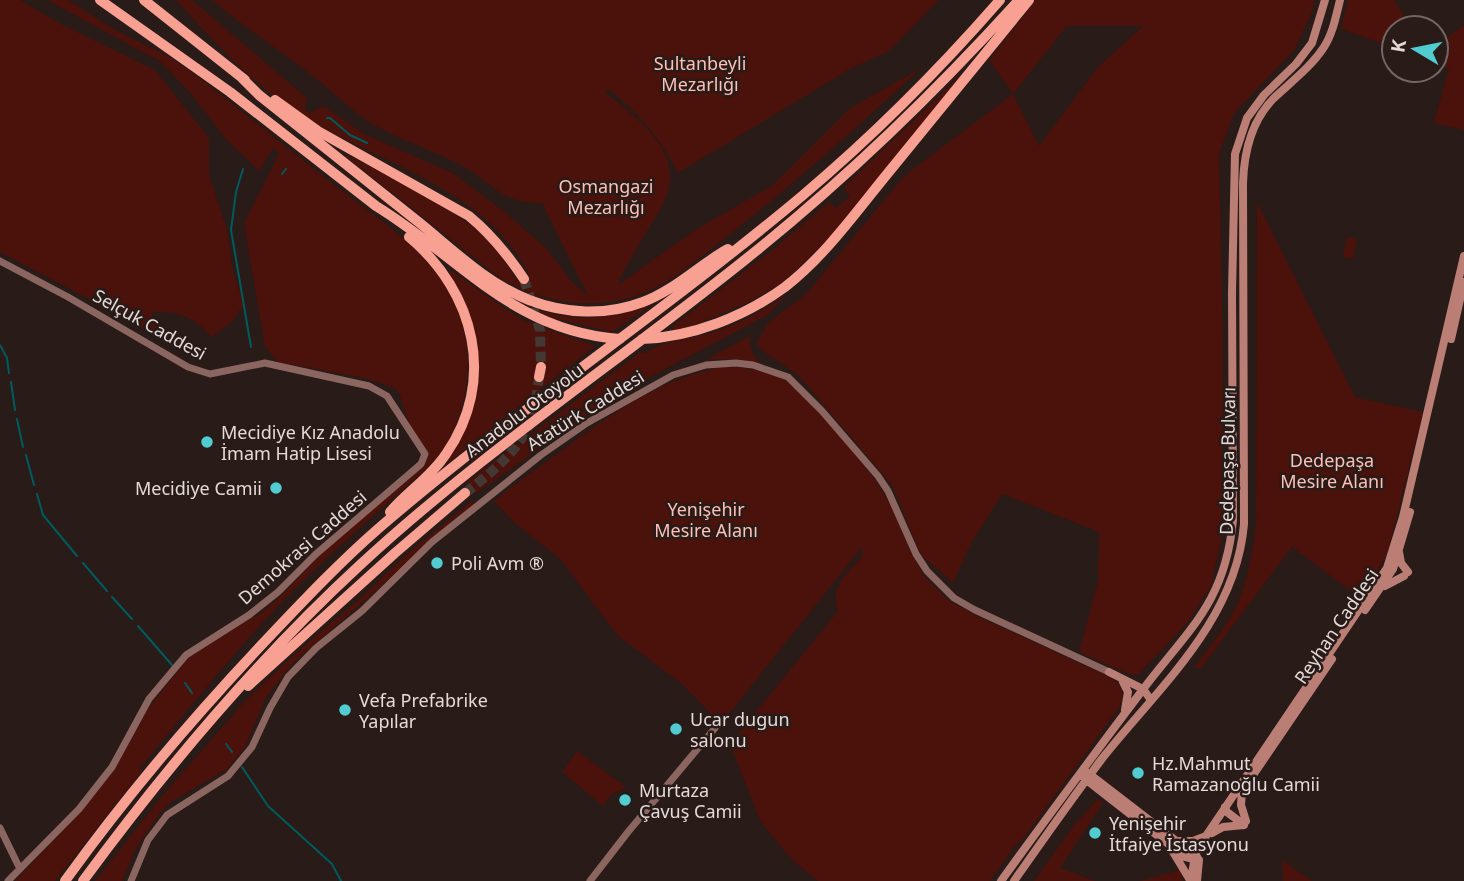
<svg xmlns="http://www.w3.org/2000/svg" width="1464" height="881" font-family="'Noto Sans',sans-serif">
  <rect width="100%" height="100%" fill="#281b18"/>
  <path fill="#4b110b" fill-rule="evenodd" d="M0 0H20L61 24 155 70 209 138V174L227 230 233 271 244 304 231 323 212 337C190 315 182 312 151 312L164 330 145 329 0 252Z
    M47 0H68L117 31 168 56 200 78C246 115 291 151 337 187 372 214 420 246 444 282 475 331 475 394 447 443 434 465 411 482 392 499 363 525 334 551 306 578 245 637 193 704 139 769L141 772 55 881H15L86 806 114 769 148 709 188 658 235 627 260 614 280 597 326 549 428 458C428 445 417 439 411 428 405 416 403 401 397 389L365 378 278 362 265 347 244 223 275 162 278 152 273 148 259 171 226 139 191 94 161 62Z
    M176 0H192L307 98 305 109 309 113 324 106 364 134 453 173 506 213 547 249 571 281 588 296 542 203C501 203 497 187 466 168 437 151 403 142 374 125 353 112 337 96 319 81 284 53 246 29 212 0H939L889 51 850 69 678 173C661 139 638 112 608 89L606 93C633 115 679 148 669 188 664 208 648 228 638 246 631 259 622 272 618 285L695 230 773 185 849 109 921 68C859 126 796 182 729 235 700 257 671 284 636 296 588 311 540 302 500 278L344 155 354 158C398 182 447 203 485 237 498 250 508 266 517 281L529 275C484 181 357 159 279 100 241 72 208 35 176 0Z
    M1036 0H1314L1313 10 1295 49 1234 113 1219 154 1223 354 1221 541 1211 586 1187 623 1139 674 1131 675 1079 652 1098 581 1099 532 1002 494 970 545 953 583 921 555 892 485 798 375 764 352 757 345 760 336 768 323 806 294 905 175 1013 94 989 60ZM1067 26H1143L1097 68 1039 146 1013 94Z
    M1348 0H1394L1412 28H1394V48L1341 29Z
    M1464 25V130L1434 123 1449 68 1436 63V42L1443 41Z
    M971 65 831 236 803 264 779 285 751 301 702 322V325L670 333 675 330 672 327 771 251 829 202 835 208 850 197 844 187Z
    M1257 202 1355 397 1423 412 1388 551 1363 600 1292 547 1201 668H1194C1205 652 1219 636 1230 618 1247 590 1252 555 1256 523Z
    M1347 237 1357 239 1353 259 1343 257Z
    M451 270 505 309 527 322 595 346 449 462 447 460C490 395 487 339 449 273Z
    M787 295 766 316 635 385 591 412 477 493 466 483 640 352 645 353C664 339 690 340 713 332 740 324 764 309 787 295Z
    M521 304C571 323 600 320 650 306L612 332 552 318Z
    M750 336C749 348 752 354 760 363L736 359H707Z
    M727 366 757 370 778 376 791 384 836 430 876 481 892 507 910 551 924 576 949 601 983 619 1112 678C1123 689 1126 694 1118 709L1023 839 1015 846 990 881H818L792 860 760 821 730 744 838 611C830 587 846 574 862 557V547L721 724 681 683 618 636 561 560 515 523 494 501C512 486 531 473 550 459 604 419 659 377 727 366Z
    M473 500 475 504 292 664 266 697 245 747 227 769 171 802 160 813 136 848 122 881H95L163 795 245 701 289 659 359 599 407 554Z
    M577 751 626 787 611 795 603 806 562 772Z
    M1098 799 1103 803 1060 868 1096 881H1034L1074 825Z
    M1282 860 1312 881H1283Z
    M1180 870 1183 881H1140Z"/>
  <g fill="none" stroke-linecap="round" stroke-linejoin="round">
    <path stroke="#005b5e" stroke-width="2" d="M327 118H330L350 135 367 143
      M243 169 236 192 231 230 251 347
      M282 174 286 169
      M0 345 7 358 9 373
      M11 382 15 410
      M17 419 23 447
      M26 455 34 485
      M37 494 43 515 77 556
      M83 563 107 591
      M112 597 132 619
      M138 626 172 665
      M185 683 192 693
      M226 744 232 752
      M242 767 268 806 332 864 341 881"/>
    <path stroke="#443835" stroke-width="10" stroke-dasharray="10 5" stroke-linecap="butt" d="M524 279 540 330 541 367
      M465 493C491 473 519 451 531 420 536 406 537 391 539 377"/>
    <path stroke="#8b6560" stroke-width="7" d="M0 261 68 297 188 367 210 374 265 363 369 386 387 396 425 454 421 464 316 554 278 592 249 615 186 655 149 699 112 767 79 809 8 881
      M0 828 20 869
      M131 881 148 840 167 815 228 776 252 747 270 708 288 677 316 648 362 611 432 542 541 455 587 423 673 375 706 365 736 363 753 365 788 377 822 411 878 476 888 491 916 554 927 571 954 598 975 610 1109 672
      M590 881 628 832 715 728"/>
    <path stroke="#ba7e75" stroke-width="8" d="M1451 339 1464 282
      M1399 552 1401 563 1408 572
      M1385 586 1404 576
      M1365 610 1393 569 1410 512
      M1109 672 1143 689 1151 700
      M1123 682 1128 692 1125 710
      M1088 773 1197 857
      M1084 778 1185 857 1196 860
      M1249 781 1332 659
      M1242 791 1241 805 1246 821
      M1225 807 1227 812 1244 825
      M1212 833 1223 827 1244 825
      M1179 841H1193L1206 836
      M1173 852 1190 880
      M1001 881C1046 819 1092 757 1138 696 1185 632 1225 606 1233 520L1232 292 1235 154 1247 118 1264 95 1296 64 1312 43 1325 0
      M1014 881C1042 841 1071 800 1101 760 1158 688 1236 621 1244 524L1243 183C1244 152 1251 121 1274 98 1292 81 1311 67 1324 47 1333 33 1336 16 1340 0
      M1191 881 1195 855 1206 836 1387 568 1403 517 1464 256
      M1197 881 1199 860"/>
    <path stroke="#f8a092" stroke-width="10" d="M100 0 230 92 376 206C461 258 512 331 620 339
      M144 0 245 80
      M242 78 259 95C313 138 367 181 421 224 454 251 488 284 529 300 565 314 606 316 643 302 675 290 699 265 728 249
      M275 100 318 131 469 216C492 235 508 255 524 279
      M642 339C692 337 744 317 785 287 825 256 856 212 888 173 935 115 982 58 1029 0
      M539 377 541 367
      M390 512C408 491 431 477 446 454 497 381 475 292 409 237
      M248 686 395 553 465 493
      M65 881C127 795 196 714 269 637 304 600 340 562 379 528 515 411 665 311 802 196 873 136 939 70 1000 0
      M83 881C166 768 257 660 360 565 481 453 619 361 746 259 845 180 934 94 1019 0"/>
  </g>
  <g fill="#51ccd1" stroke="#281b18" stroke-width="2.5">
    <circle cx="207" cy="442" r="7"/>
    <circle cx="276" cy="488" r="7"/>
    <circle cx="437" cy="563" r="7"/>
    <circle cx="345" cy="710" r="7"/>
    <circle cx="676" cy="729" r="7"/>
    <circle cx="1138" cy="773" r="7"/>
    <circle cx="625" cy="800" r="7"/>
    <circle cx="1095" cy="833" r="7"/>
  </g>
  <g text-anchor="middle" dominant-baseline="central" stroke-width="5" stroke-linejoin="round" paint-order="stroke">
    <g font-size="18" fill="#fec0b6" stroke="#281b18">
      <text x="700" y="63">Sultanbeyli<tspan x="700" dy="21">Mezarlığı</tspan></text>
      <text x="606" y="186">Osmangazi<tspan x="606" dy="21">Mezarlığı</tspan></text>
      <text x="1332" y="460">Dedepaşa<tspan x="1332" dy="21">Mesire Alanı</tspan></text>
      <text x="706" y="509">Yenişehir<tspan x="706" dy="21">Mesire Alanı</tspan></text>
    </g>
    <g font-size="18" fill="#e4dad8" stroke="#281b18">
      <text transform="translate(150 324) rotate(29)">Selçuk Caddesi</text>
      <text transform="translate(524 410) rotate(-37)">Anadolu Otoyolu</text>
      <text transform="translate(585 410) rotate(-32)">Atatürk Caddesi</text>
      <text transform="translate(1227 461) rotate(-89)">Dedepaşa Bulvarı</text>
      <text transform="translate(302 547) rotate(-41)">Demokrasi Caddesi</text>
      <text transform="translate(1336 626) rotate(-56)">Reyhan Caddesi</text>
    </g>
    <g font-size="18" fill="#e4dad8" stroke="#281b18" text-anchor="start">
      <text x="221" y="432">Mecidiye Kız Anadolu<tspan x="221" dy="21">İmam Hatip Lisesi</tspan></text>
      <text x="262" y="488" text-anchor="end">Mecidiye Camii</text>
      <text x="451" y="563">Poli Avm ®</text>
      <text x="359" y="700">Vefa Prefabrike<tspan x="359" dy="21">Yapılar</tspan></text>
      <text x="690" y="719">Ucar dugun<tspan x="690" dy="21">salonu</tspan></text>
      <text x="1152" y="763">Hz.Mahmut<tspan x="1152" dy="21">Ramazanoğlu Camii</tspan></text>
      <text x="639" y="790">Murtaza<tspan x="639" dy="21">Çavuş Camii</tspan></text>
      <text x="1109" y="823">Yenişehir<tspan x="1109" dy="21">İtfaiye İstasyonu</tspan></text>
    </g>
  </g>
  <g transform="translate(1415 49) rotate(280)"><circle r="33" fill="#281b18" stroke="#736765" stroke-width="2"/>
  <path d="M0-5L12 26L0 18L-12 26Z" fill="#51ccd1"/>
  <text y="-10" font-size="19" font-weight="bold" text-anchor="middle" fill="#e4dad8">K</text>
  </g>
</svg>
